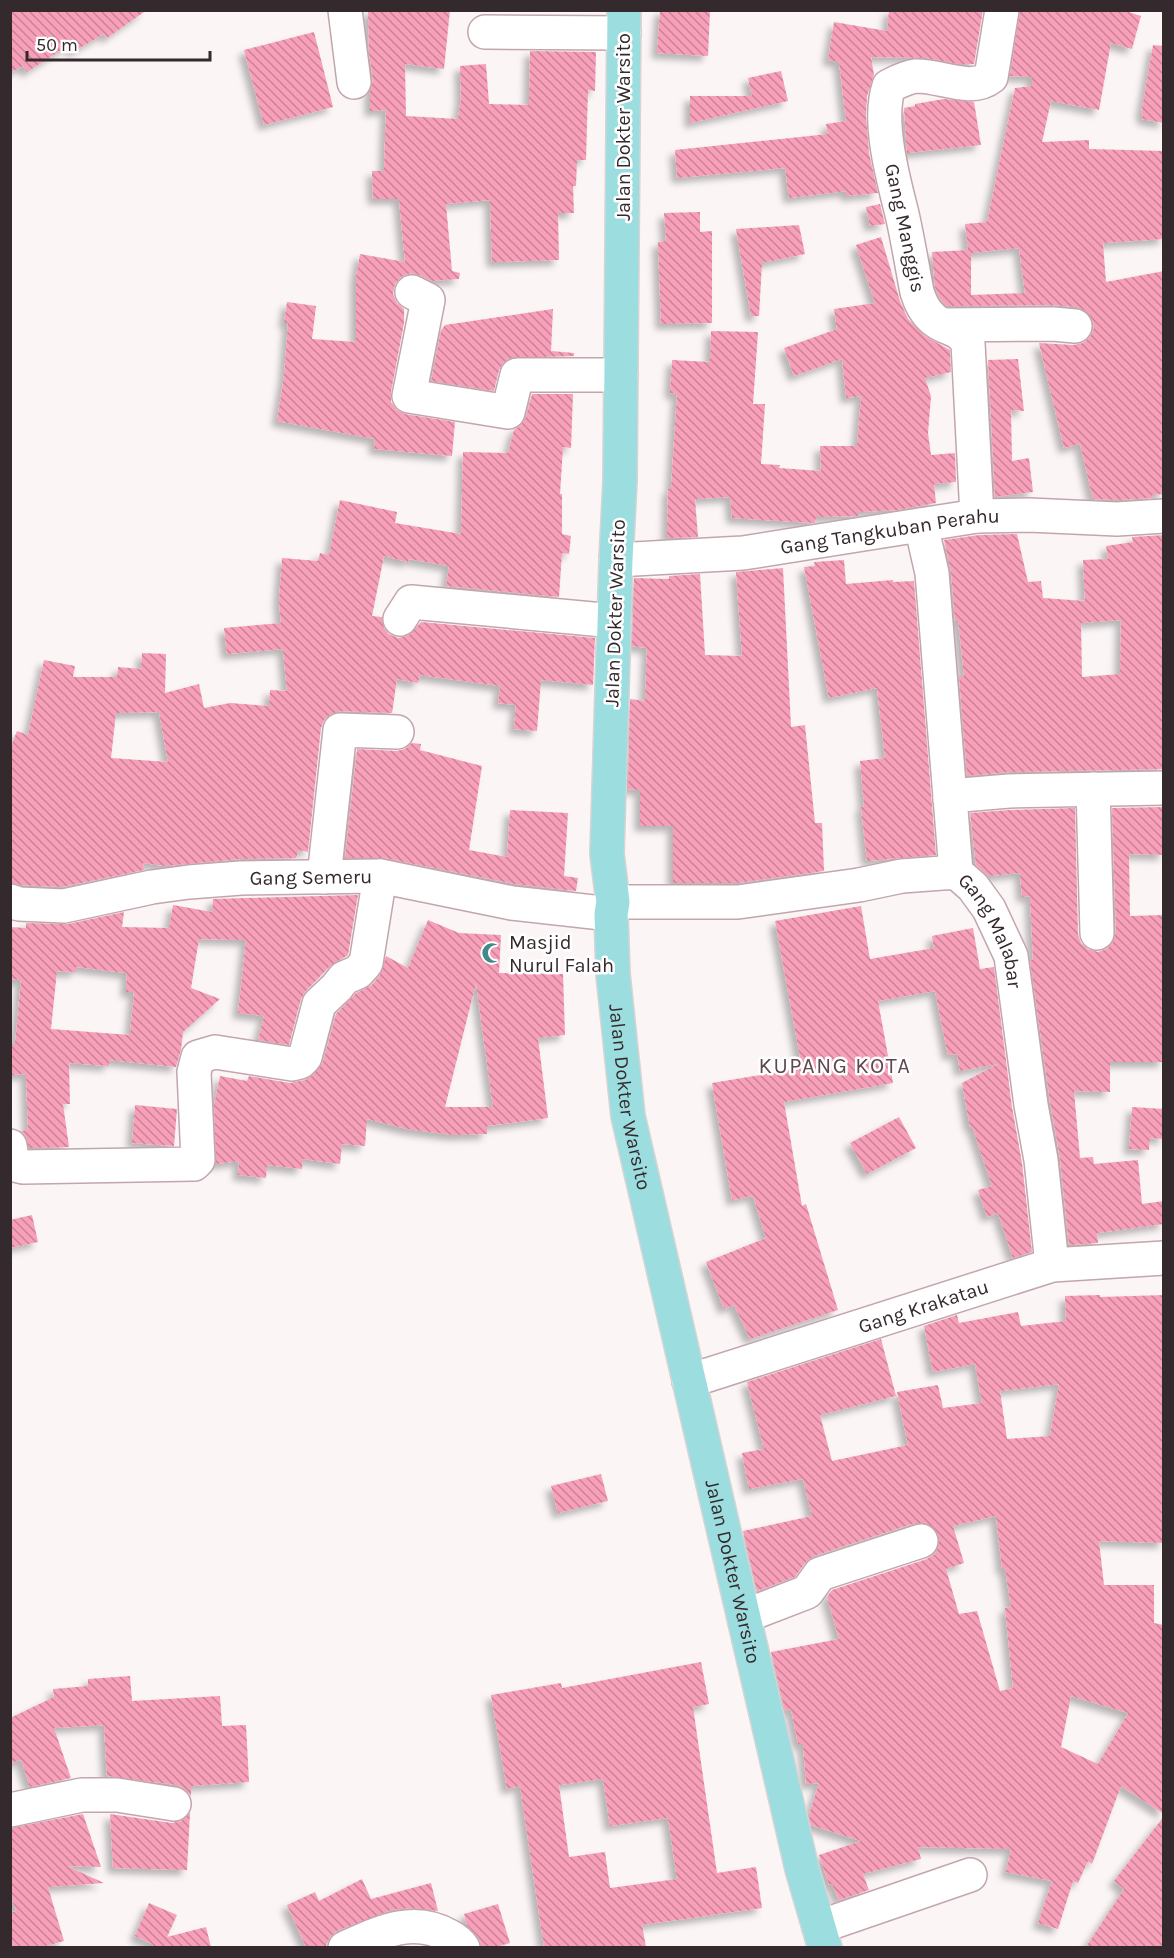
<svg xmlns="http://www.w3.org/2000/svg" width="1174" height="1958" font-family="Karla,sans-serif">
  <defs>
    <pattern id="building-back-hatch" width="6" height="6" patternUnits="userSpaceOnUse" patternTransform="scale(1.5)"><rect width="6" height="6" fill="#f8a0ba"/><path d="M-1 5l2 2M0 0l6 6M5-1l2 2" fill="none" stroke="#ca8297"/></pattern>
    <filter id="shadow"><feDropShadow dx="-5.5" dy="5.5" stdDeviation="3" flood-color="#0004"/></filter>
  </defs>
  <rect width="100%" height="100%" fill="#fbf5f6"/>
  <path fill="url(#building-back-hatch)" fill-rule="evenodd" filter="url(#shadow)" d="M10 10H147L107 38 104 34 73 52 69 45 27 72 23 66 10 73Z
    M368 10H450L444 69 405 64 406 116 458 119 461 98 460 66 486 64 489 104 529 105 530 51 596 52 595 91 588 90 586 160H577L576 186H573L574 213H558L559 260 492 262 490 200 446 204 452 271 460 273 459 279 432 281 420 275 410 273 401 277 395 284 393 294 397 303 404 309V323L391 392V402L397 410 405 414 455 422 452 456 374 449 375 439 277 421 284 376 288 323H284L287 302 316 306 312 339 356 342V277L360 254 405 262 399 199H373L372 171H384L386 110 370 111V91L373 80 369 52Z
    M660 10H710L708 56 657 53Z
    M889 10H983L974 64H958L926 58 871 57 874 75 867 96 866 116 869 153 878 193 846 196V191L789 198 785 168 677 178 675 150 828 134 826 124 846 121 839 62 828 60 834 22 887 31Z
    M1020 10H1123L1141 16 1132 49 1111 43 1099 110 1051 101 1042 142 1089 140V149L1164 151V239L1103 243 1106 282 1164 271V494L1152 495V498L1117 500 1093 499 1080 444 1064 448 1039 343 1073 345 1083 343 1090 337 1094 328 1092 319 1086 311 1077 307 1053 305 947 306 940 299 935 287 932 252 968 250 965 224 987 222 1015 88 1032 86V77L1010 76ZM1019 248 1025 293 971 295V253Z
    M314 32 333 107 264 125 244 50Z
    M1153 45 1164 46V123L1142 119 1143 114H1141Z
    M781 71 788 101 690 123V96H752L748 78Z
    M944 99 974 102 981 145 907 153 904 108 915 106V104Z
    M880 204 885 224 870 226 866 207Z
    M700 212V232L712 231V323L661 324 658 242 666 241 664 213Z
    M799 225 805 254 762 263 759 316H751L736 229Z
    M881 237 900 301 908 319 925 336 950 350 951 372 925 378 931 396 928 433 931 455 955 453 956 482 934 484 936 503 897 510 858 512V516H854L816 517 815 523H814L732 518 730 497 695 499 698 537 667 538 668 489H671L677 394 670 393 672 360 710 362 711 331 758 332 753 404H765L761 464 780 465 779 468 821 471 820 446H857L861 396 846 398 842 359 794 376 784 348 837 329 834 309 875 303 856 245Z
    M553 309 551 351 574 353V356L509 358 503 363 499 370 494 391 431 381 441 331 445 325Z
    M1018 359 1024 411 1011 410 1012 461 1029 458 1033 492 995 497 988 360Z
    M532 394H573L571 448 563 447 560 494H562V534L571 536 569 554 562 553 559 597 446 586 449 566 409 559 408 562 384 556 372 616 382 617 384 628 389 634 398 638 409 635 421 622 595 638 593 685 541 680 537 731 514 729 516 705 498 703 500 686 420 675 418 683 397 679 392 713 341 711 331 714 324 720 321 728 308 852 299 850 296 858 240 859 165 866 143 863 144 870 62 887 22 885 10 883V749L17 731 28 735 44 660 75 666 73 677H117L118 667 141 669 142 653 166 654 165 693 199 684 204 708 230 703 269 706 270 690 287 691 283 649 227 654 224 628 281 623 279 601 282 558 318 561 320 553 329 555 340 500 397 512 395 523 461 534 463 452 508 453 514 430 521 425 526 417ZM159 712 168 762 111 758 116 713Z
    M1017 534 1028 582 1041 581 1043 598 1085 601 1083 560 1108 559 1106 546 1133 542 1132 537 1164 535V769L1009 772 967 776 959 676H964L958 621H955L951 571 944 540 979 535ZM1121 620 1120 674 1082 677 1081 623Z
    M844 560 846 584 893 580V582L914 581 936 855 867 861 861 807 864 806 860 761 885 758 877 688 829 698 804 567 815 566 814 562Z
    M783 568 791 727 805 725 815 823H822L824 871 737 883H673V826H640V790L628 789 630 699 645 701 647 648 632 646 634 578 669 579V576L700 574 705 655 742 656 736 572Z
    M412 743 421 744 420 750 482 766 469 850 507 857 510 810 568 813 564 876 578 878 576 891 515 884 384 858H345L357 749 397 751 405 749Z
    M1164 807V855L1129 854 1130 916 1164 915V1062H1110V1092L1074 1091 1080 1158 1093 1157 1094 1164 1138 1160 1142 1204 1164 1201V1224L1097 1233 1098 1243 1069 1245 1060 1158 1050 1102 1030 960H1033L1030 896 1022 897 1020 873 988 876 976 865 970 813 1010 810 1075 808 1078 934 1081 943 1088 949 1098 952 1107 949 1113 942 1116 932 1112 808Z
    M358 895 348 955 330 966 306 991 301 999 289 1045 258 1040 264 1016 238 1013 246 940 199 939 191 988 220 999 183 1032 181 1050 176 1067 110 1060 109 1066 69 1063 70 1104H63L69 1147 29 1148 25 1135 21 1131 28 1130 26 1074 10 1075V1044H15L21 980 10 979V927L26 928V923L68 924 124 912 122 927 169 928 173 905 212 912 213 899ZM76 967 127 973 126 992H134L130 1035 51 1029 57 971 76 972Z
    M861 906 870 959 934 948 932 936 973 928 980 969 994 967 1012 1107 1022 1163 1032 1252 1013 1258 998 1213 987 1217 978 1190 992 1186 972 1126 970 1127 962 1083 998 1064 960 1071 957 1054 948 1055 935 991 878 1001 893 1083 784 1102 802 1206 806 1204 838 1310 750 1339 734 1305 724 1309 706 1262 766 1238 753 1196 732 1200 712 1083 802 1068 775 921Z
    M428 920 459 933 501 935 499 973 563 974 565 1035 538 1038 548 1118 487 1126V1134L453 1135 407 1129 367 1119 365 1146 342 1144 340 1164 303 1159 302 1169 267 1165 266 1178 238 1175 239 1161 216 1164 214 1105 220 1076 247 1081 249 1076 290 1083 305 1080 313 1075 323 1062 336 1014 356 993 372 985 380 975 386 956 408 968ZM476 983 493 1107H445Z
    M135 1105 177 1109 174 1146 132 1143Z
    M1132 1107 1164 1109V1139L1150 1138 1149 1150 1129 1149Z
    M899 1117 916 1148 867 1174 850 1143Z
    M32 1215 38 1242 10 1248V1220Z
    M1100 1295V1297L1164 1295V1543L1099 1541 1104 1585H1154V1623L1164 1625V1814L1121 1786 1092 1864 1088 1861 1078 1883 1073 1881 1058 1929 1038 1923 1052 1881 1006 1872 1011 1849 918 1847 921 1859 863 1874 869 1890 839 1900 832 1884 829 1885 819 1855 861 1841 811 1825 809 1815 819 1783 806 1784 803 1744H798L791 1709 785 1711 771 1652 839 1639 827 1597 832 1590 927 1559 935 1554 939 1545V1536L933 1527 924 1523H915L814 1556 805 1563 795 1577 757 1591 743 1531 812 1516 803 1479 749 1489 742 1453 764 1449 747 1382 881 1339 896 1396 820 1415 832 1461 908 1445 897 1392 938 1385 943 1408 982 1403 975 1364 933 1372 924 1326 957 1315 959 1323 1018 1312 1021 1326 1066 1321 1065 1296ZM1059 1384 1050 1436 1007 1439 1000 1391ZM996 1516 1002 1569H1005L1011 1607 1005 1608 1013 1688 1000 1691 977 1611 959 1614 946 1569 964 1563 953 1526ZM1071 1696 1128 1713 1098 1764 1061 1747Z
    M601 1474 608 1501 558 1513 551 1486Z
    M701 1662 709 1704 693 1707 717 1873 756 1867 762 1908 642 1925 646 1947H544L520 1786 507 1789 491 1695 561 1683 562 1688ZM603 1779 610 1826 668 1818 677 1879 610 1888 605 1852 569 1857 559 1785Z
    M130 1676 132 1701 220 1696 222 1726 246 1725 249 1782 191 1786V1796L185 1789 177 1785 107 1776 104 1725 54 1728 71 1778 30 1787 21 1760 10 1763V1718L54 1697 53 1689 88 1686V1679Z
    M190 1813 187 1870 113 1868 110 1814 172 1823 181 1821Z
    M83 1814 101 1867 67 1866 104 1883 48 1887 64 1941 42 1947H10V1913L16 1911 10 1894V1828Z
    M1164 1816V1947H1086L1124 1889 1114 1881Z
    M362 1879 371 1899 431 1883 438 1911 410 1908 391 1910 337 1931 330 1937 326 1946 323 1947H306L287 1905 315 1892 319 1901Z
    M149 1903 177 1915 167 1937 206 1927 211 1947H153L152 1944 135 1936Z
    M498 1904 510 1943 495 1947H482L478 1937 467 1925 464 1914Z"/>
  <g fill="none" stroke-linecap="round" stroke-linejoin="round">
    <g stroke="#c2a6ad" stroke-width="36">
      <g id="minor">
        <path d="M345 10 354 82"/>
        <path d="M485 32 624 33"/>
        <path d="M412 292 428 300 409 396 508 412 517 375H621"/>
        <path d="M945 325 1053 324 1075 326"/>
        <path d="M977 516 968 343C958 326 944 330 932 318 924 311 920 302 917 292 912 266 908 240 902 214 893 178 877 121 889 86 897 82 907 77 916 76 939 75 971 93 991 77L1002 10"/>
        <path d="M921 525 932 573 956 872"/>
        <path id="s1" d="M616 560 743 553 977 516 1029 515 1117 519 1164 516"/>
        <path d="M400 619 411 602 614 621"/>
        <path d="M1093 789 1097 933"/>
        <path d="M950 799 962 795 1009 791 1164 788"/>
        <path d="M324 877 340 730 397 732"/>
        <path id="s2" d="M10 901 19 904 64 906 152 887 189 882 241 878 380 876 512 903 611 914"/>
        <path id="s3" d="M613 902H738L859 885 902 876 956 872 973 887 989 909 1011 956 1031 1105 1041 1160 1052 1265"/>
        <path d="M10 1146 12 1158 15 1165 23 1167 194 1164 198 1160 194 1072 198 1057 215 1052 292 1064 300 1062 305 1057 319 1004 337 987 344 978 358 972 366 963 380 876"/>
        <path id="s4" d="M689 1381 1052 1265 1164 1258"/>
        <path d="M745 1616 807 1592 820 1574 921 1541"/>
        <path d="M10 1810 82 1795H117L174 1804"/>
        <path d="M819 1927 970 1875"/>
        <path d="M345 1948C379 1933 413 1915 449 1936 455 1939 459 1942 463 1948"/>
      </g>
    </g>
    <g stroke="#d6d4d5" stroke-width="36">
      <g id="major">
        <path id="s5" d="M624 10 620 481 616 560 607 854 613 902 611 914 613 974 628 1116 802 1869 825 1948"/>
      </g>
    </g>
    <use href="#minor" stroke="#fff" stroke-width="33"/>
    <use href="#major" stroke="#9cdddf" stroke-width="33"/>
  </g>
  <defs>
    <g id="mosque-bare" transform="scale(1.62)"><path d="M3.5-4.9A6 6 0 1 0 3.5 4.9A5 5 0 1 1 3.5-4.9Z" fill="#41898b" stroke="#fff" stroke-width="2.5" paint-order="stroke"/></g>
  </defs>
  <g fill-rule="evenodd">
    <use href="#mosque-bare" x="492" y="953"/>
  </g>
  <g text-anchor="middle" dominant-baseline="central" stroke-width="5" stroke-linejoin="round" paint-order="stroke">
    <g font-size="20" fill="#34292c" stroke="#fff">
      <text transform="translate(623 127) rotate(-90)">Jalan Dokter Warsito</text>
      <text transform="translate(905 228) rotate(78)">Gang Manggis</text>
      <text stroke="none"><textPath href="#s1" startOffset="276">Gang Tangkuban Perahu</textPath></text>
      <text transform="translate(615 613) rotate(-88)">Jalan Dokter Warsito</text>
      <text stroke="none"><textPath href="#s2" startOffset="304">Gang Semeru</textPath></text>
      <text stroke="none"><textPath href="#s3" startOffset="416">Gang Malabar</textPath></text>
      <text stroke="none"><textPath href="#s5" startOffset="1089">Jalan Dokter Warsito</textPath></text>
      <text stroke="none"><textPath href="#s4" startOffset="246">Gang Krakatau</textPath></text>
      <text stroke="none"><textPath href="#s5" startOffset="1575">Jalan Dokter Warsito</textPath></text>
    </g>
    <g font-size="20" fill="#34292c" stroke="#fff" text-anchor="start">
      <text x="509" y="942">Masjid<tspan x="509" dy="23">Nurul Falah</tspan></text>
    </g>
    <g font-size="22" letter-spacing="1.5" fill="#5e474d" stroke="#fff">
      <text x="835" y="1066">KUPANG KOTA</text>
    </g>
  </g>
  <rect width="1174" height="1958" fill="none" stroke="#34292c" stroke-width="24"/>
  <path d="M27 51v9h183v-9" fill="none" stroke="#34292c" stroke-width="3"/>
  <text x="36" y="51" font-size="18" fill="#34292c" stroke="#ffffff" stroke-width="4.5" paint-order="stroke">50 m</text>
</svg>
